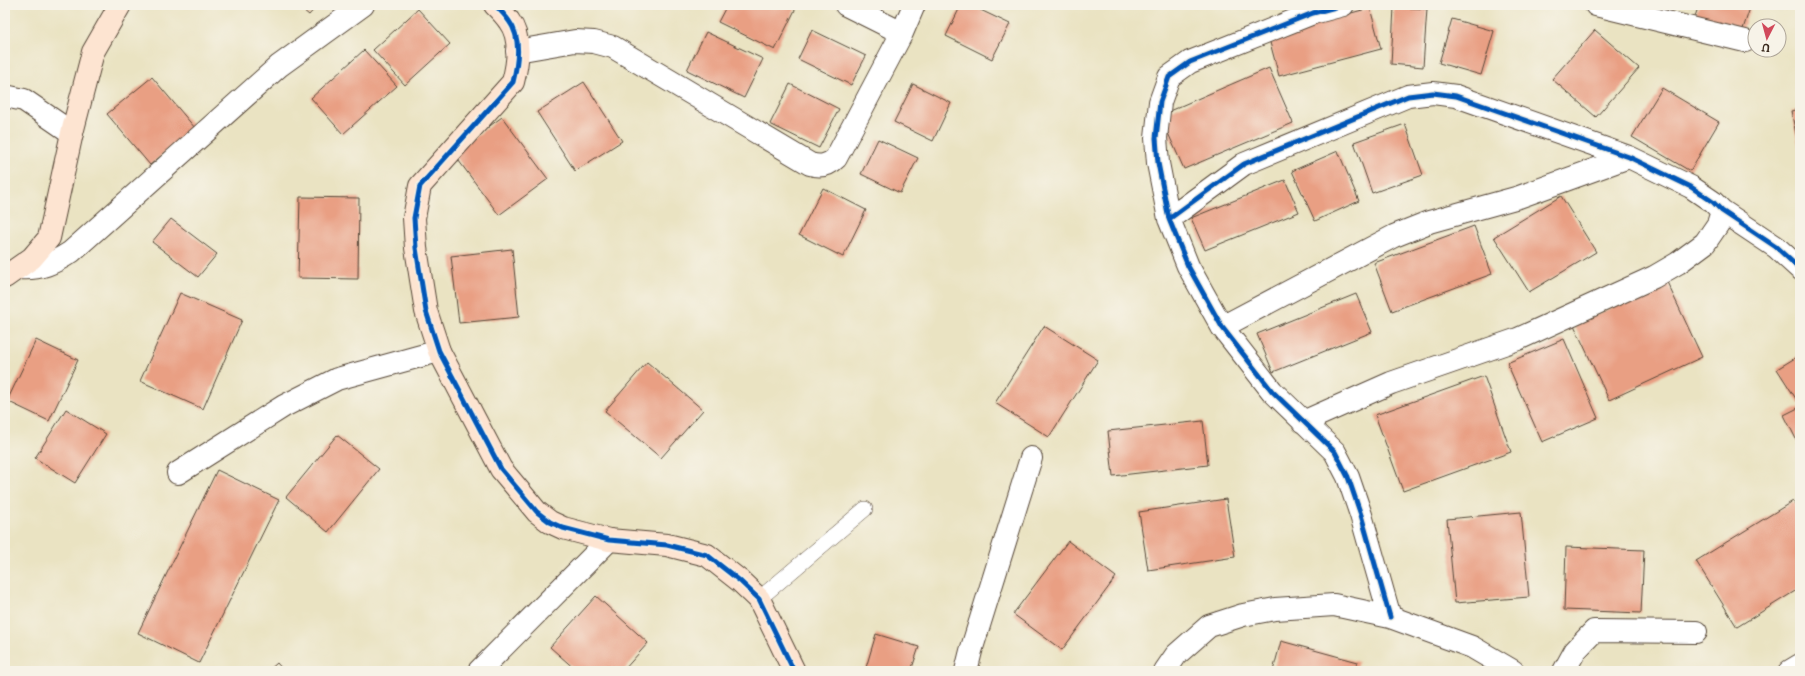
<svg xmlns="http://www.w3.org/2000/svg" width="1805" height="676" font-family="'IM FELL DW Pica',serif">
  <rect width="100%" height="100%" fill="#f7f3e8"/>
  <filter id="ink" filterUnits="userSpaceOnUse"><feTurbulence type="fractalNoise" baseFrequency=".025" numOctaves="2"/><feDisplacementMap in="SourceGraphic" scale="8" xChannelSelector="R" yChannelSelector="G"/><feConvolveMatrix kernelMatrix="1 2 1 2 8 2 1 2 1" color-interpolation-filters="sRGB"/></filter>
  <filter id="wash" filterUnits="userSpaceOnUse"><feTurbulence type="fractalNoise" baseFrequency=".012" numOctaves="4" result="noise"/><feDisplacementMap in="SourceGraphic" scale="16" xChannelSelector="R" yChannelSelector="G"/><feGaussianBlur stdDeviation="0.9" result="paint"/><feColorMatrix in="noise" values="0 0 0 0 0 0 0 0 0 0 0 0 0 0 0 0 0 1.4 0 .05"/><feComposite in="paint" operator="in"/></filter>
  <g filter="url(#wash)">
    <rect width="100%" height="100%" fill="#eae3c2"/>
    <g id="blocks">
      <path fill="#e99f83" d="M297 5H318L309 15Z
        M727 5H789L796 8 775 50 718 22Z
        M961 5H970L1010 24 992 59 946 36Z
        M1699 5H1751L1740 38 1693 22Z
        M1394 7 1427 9 1423 67 1391 64Z
        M1370 8 1381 49 1279 76 1268 35Z
        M418 9 450 44 405 85 373 50Z
        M1452 19 1494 31 1481 75 1439 63Z
        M812 30 866 56 851 85 798 59Z
        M1595 30 1639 68 1596 117 1552 79Z
        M706 32 763 59 744 98 687 70Z
        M364 50 397 86 343 134 311 98Z
        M1269 68 1293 123 1184 169 1160 115Z
        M152 77 195 128 150 165 107 114Z
        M584 82 622 141 575 171 537 112Z
        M790 84 839 109 819 148 770 124Z
        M913 84 951 103 933 141 894 122Z
        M1662 88 1719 122 1690 171 1632 137Z
        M1800 109V147H1799L1791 111Z
        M502 117 548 179 499 215 453 153Z
        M1405 124 1423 175 1372 193 1354 142Z
        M878 139 918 158 900 193 861 174Z
        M1338 151 1359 201 1315 221 1292 171Z
        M1285 180 1299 212 1205 250 1191 218Z
        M823 188 866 210 843 257 799 235Z
        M1561 196 1596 252 1529 292 1494 237Z
        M300 197 359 198 358 279 298 278Z
        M171 219 217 254 198 277 152 242Z
        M1474 226 1492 274 1392 311 1374 263Z
        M512 249 519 317 459 323 451 256Z
        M1667 282 1702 357 1609 400 1574 325Z
        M180 293 242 320 203 409 140 381Z
        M1356 294 1372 332 1273 372 1257 334Z
        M1044 326 1098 360 1049 437 995 403Z
        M1564 339 1598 418 1542 442 1507 363Z
        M36 340 78 360 49 421 7 401Z
        M1800 355V405L1777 369Z
        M647 362 703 410 661 458 605 411Z
        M1484 376 1511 452 1403 491 1375 415Z
        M1800 407V447L1784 415Z
        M66 409 106 434 75 483 35 458Z
        M1203 421 1208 465 1113 476 1108 431Z
        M337 435 379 469 328 532 286 497Z
        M217 470 279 500 199 663 138 633Z
        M1226 499 1235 557 1148 570 1139 512Z
        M1793 501 1800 512V588L1737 627 1696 561Z
        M1521 512 1529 597 1455 603 1447 519Z
        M1068 541 1116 577 1062 650 1013 614Z
        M1566 547 1644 550 1641 613 1564 610Z
        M596 596 648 643 623 671H577L550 647Z
        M876 634 919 647 911 671H865Z
        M1281 641 1358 662 1355 671H1273Z
        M277 663 284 671H268Z"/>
    </g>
  </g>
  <g filter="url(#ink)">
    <use href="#blocks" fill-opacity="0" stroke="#554637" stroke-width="1"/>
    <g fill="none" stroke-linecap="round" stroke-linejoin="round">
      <g stroke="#554637" stroke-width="16">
        <path id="lane" d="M759 599 865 509"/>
      </g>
      <g stroke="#554637" stroke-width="24">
        <path id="street" d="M846 5 902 33
          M1343 5 1313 13 1190 62 1169 77 1160 102 1156 138 1158 163 1169 219 1188 266 1222 327 1272 391 1335 452 1348 477 1361 515 1390 617
          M1596 5 1745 41
          M517 51 575 41 594 42 613 47 810 164C820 167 828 166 836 158L902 33 914 5
          M5 96 24 100 72 133
          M1169 219 1244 164 1408 96 1433 93 1456 96 1629 157 1691 187 1713 202 1722 211 1776 247 1800 269
          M19 268C40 270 54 263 71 252L279 66 363 5
          M1222 327 1394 236 1429 222 1519 197 1629 157
          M1303 422 1391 383 1518 339 1654 277 1678 263 1705 243 1718 224 1722 211
          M178 473 284 406 337 379 439 351
          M479 671 609 540
          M966 671 971 651 1031 458
          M1165 671 1176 655 1209 626 1243 615 1275 609 1334 605 1390 617 1472 647 1513 671
          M1564 671 1575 651 1594 631 1696 632
          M1790 671 1800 665"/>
      </g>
      <g stroke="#554637" stroke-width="24">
        <path id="secondary" d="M495 5C500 10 505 15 509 21 522 38 518 63 513 82L420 186 414 218 416 248 426 311 439 351 501 469 537 512 550 522 563 528 609 540 667 545 707 555 740 581 759 599 794 671
          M5 277 32 258 49 238 72 133 93 52 120 5"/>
      </g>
      <use href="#lane" stroke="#fff" stroke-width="15"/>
      <use href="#street" stroke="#fff" stroke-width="22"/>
      <use href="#secondary" stroke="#fde4d1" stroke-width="22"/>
      <g stroke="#f7f3e8" stroke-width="8">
        <path id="cycleway" d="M495 5C500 10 505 15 509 21 522 38 518 63 513 82L420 186 414 218 416 248 426 311 439 351 501 469 537 512 550 522 563 528 609 540 667 545 707 555 740 581 759 599 794 671
          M1343 5 1313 13 1190 62 1169 77 1160 102 1156 138 1158 163 1169 219 1188 266 1222 327 1272 391 1335 452 1348 477 1361 515 1390 617
          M1169 219 1244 164 1408 96 1433 93 1456 96 1629 157 1691 187 1713 202 1722 211 1776 247 1800 269"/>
      </g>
      <use href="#cycleway" stroke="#0057b8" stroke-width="5"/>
    </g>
  </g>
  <rect width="1805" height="676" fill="none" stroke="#f7f3e8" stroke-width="20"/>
  <g transform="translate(1767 38) rotate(186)"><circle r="19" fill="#f7f3e8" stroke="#aca397"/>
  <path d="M0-3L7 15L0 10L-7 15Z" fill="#d1495b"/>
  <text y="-6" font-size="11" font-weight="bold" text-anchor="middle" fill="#3b2a1e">U</text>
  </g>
</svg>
